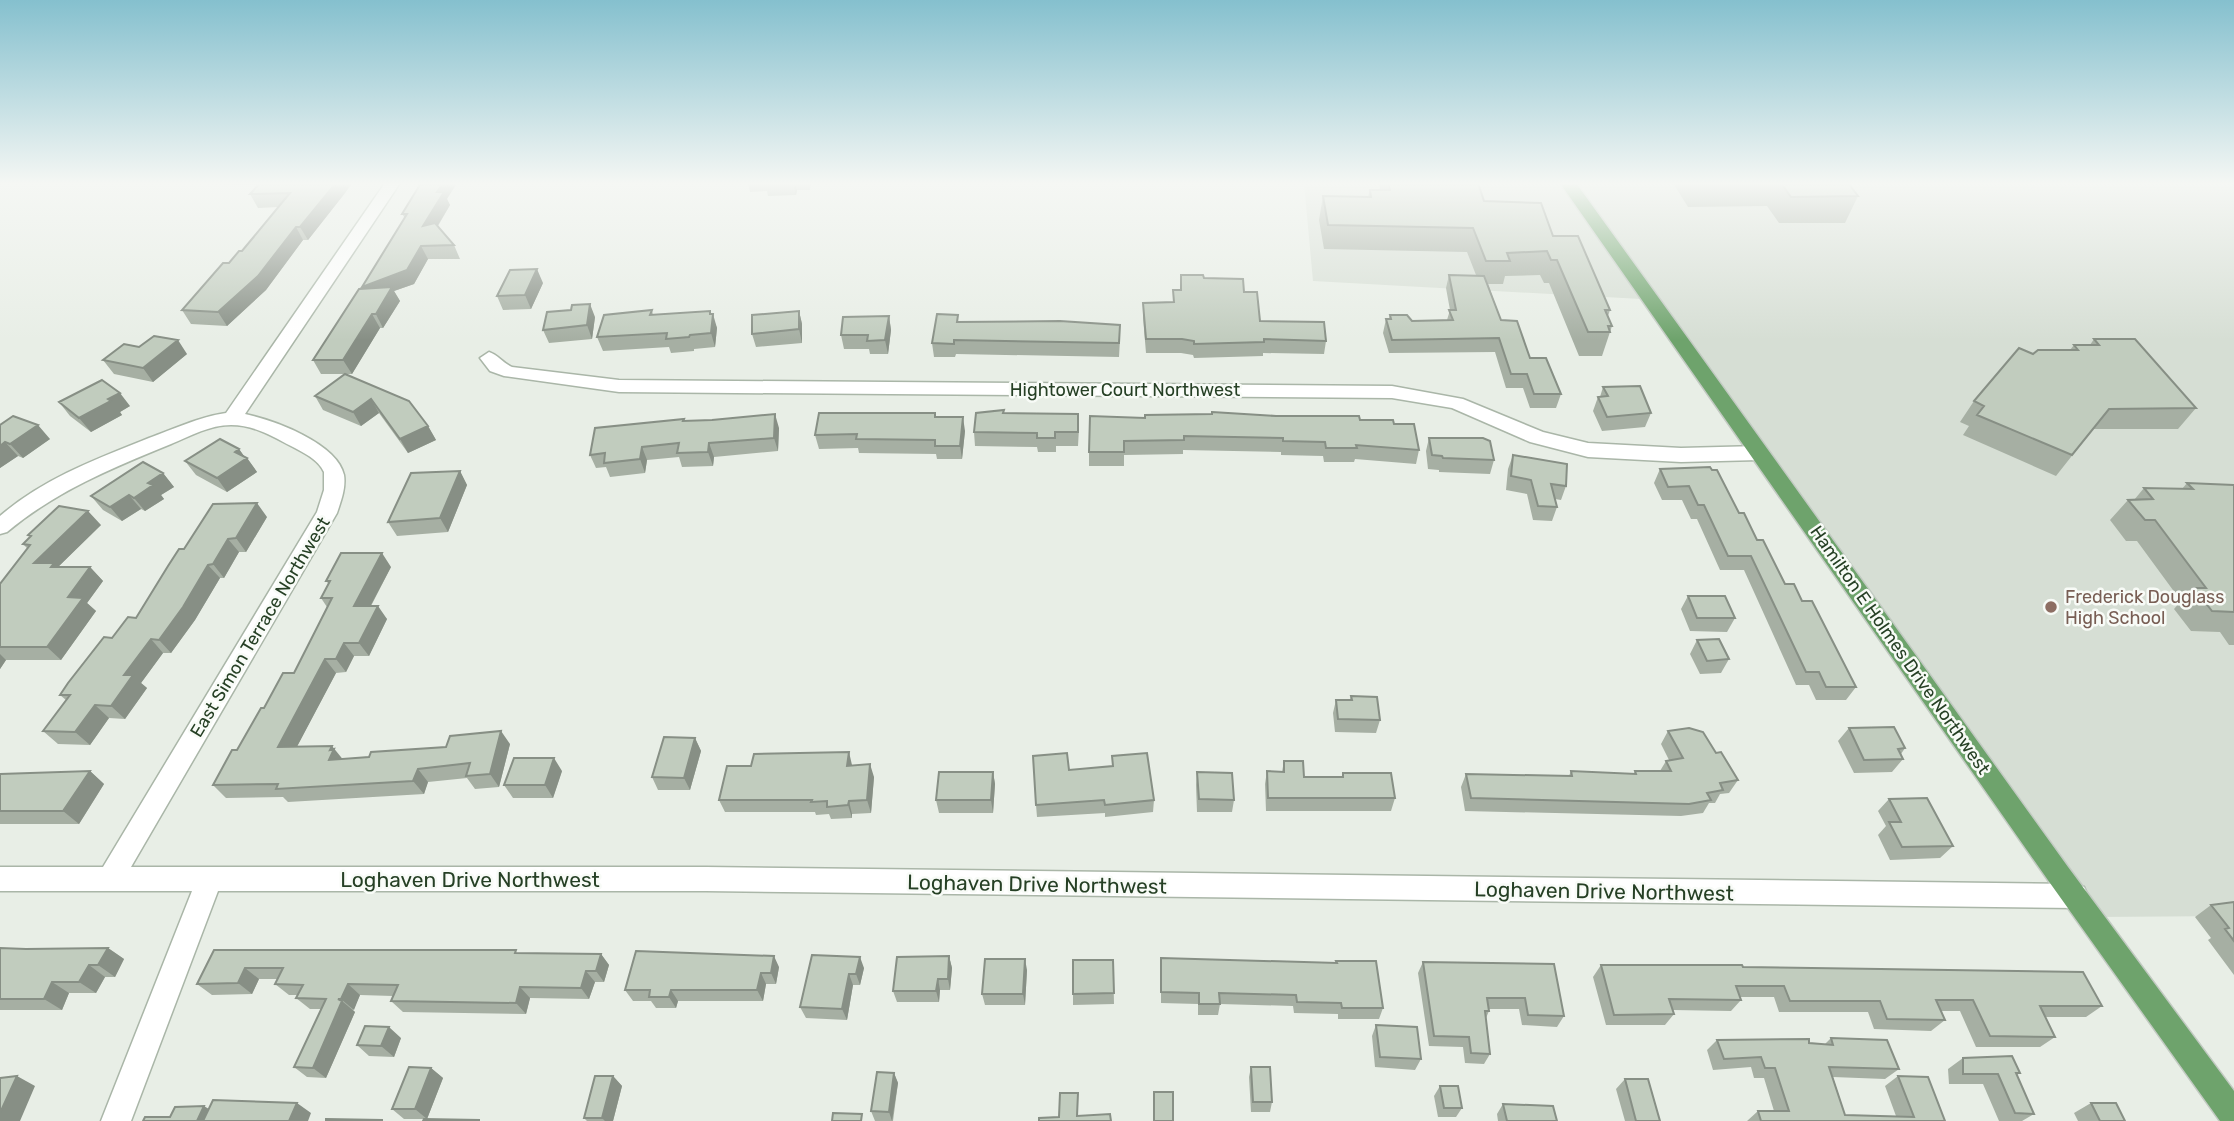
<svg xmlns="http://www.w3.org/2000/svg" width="2234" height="1121" font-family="Rubik,sans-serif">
  <rect width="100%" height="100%" fill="#e8eee6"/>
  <path fill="#d6ded4" d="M1304 183H2234V916L2095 917 1641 299 1313 281Z"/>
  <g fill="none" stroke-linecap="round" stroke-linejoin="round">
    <g stroke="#aab6a8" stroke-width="3">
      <path id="minor" d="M385 183H400L245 414C274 420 337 443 344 475 346 488 341 501 337 513L131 867H706L2075 884 2084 887 2088 896 2084 905 2075 908 706 891H218L131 1121H101L192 891H0V867H103L317 512 324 490V472C318 459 304 453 291 446 272 436 254 425 231 425 210 425 190 436 171 444 112 468 56 491 7 532L0 534V516C43 479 96 459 149 438 174 429 199 417 226 413Z
        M489 352C498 355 503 363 512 367L619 380 1392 386 1463 399 1543 432 1588 443 1681 448 1759 446 1766 448 1769 453 1766 458 1759 460 1681 462 1588 457 1530 442 1452 408 1392 398 619 392 504 376 490 371 480 358Z"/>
    </g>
    <g stroke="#c2cac2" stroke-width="3">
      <path id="major" d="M1560 183H1576L2068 867 2234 1091V1121H2220L2050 883Z"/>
    </g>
    <use href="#minor" fill="#fff" fill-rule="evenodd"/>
    <use href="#major" fill="#6ea36c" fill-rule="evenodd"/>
  </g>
  <path fill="#a6afa3" d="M210 183H352L345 193 308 240H303L266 290 227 326 191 324 182 310 242 251 278 207 258 208 250 194 258 185 211 184Z
    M748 183H811L810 190H797L796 195 768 196 767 191 750 192Z
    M1379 183H1478L1484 201 1553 236 1610 310 1608 316 1612 326 1602 356H1579L1549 283H1544L1540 275 1505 276 1503 284H1488L1501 320 1530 358 1561 394 1556 408H1530L1523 388H1506L1495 352 1389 353 1383 333 1386 319H1389L1390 315 1412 321 1447 320 1450 310 1446 288 1449 275H1476L1467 252 1324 249 1319 220 1323 196 1368 197 1370 190H1380Z
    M1673 183H1848L1858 196 1845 223H1779L1767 206 1688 207Z
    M447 199 450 205 438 226 454 245 460 259H428L414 284 394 291 400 301 383 328H380L352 374H321L313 360 363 289 405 218 402 214Z
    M1181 275 1204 278 1244 292 1260 321 1326 341 1324 354 1263 353V356L1194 358 1193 355 1181 353H1146L1143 317V303L1173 302V290H1180Z
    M543 283 531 309 503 310 497 296Z
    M652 310 653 315 711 314 717 328 715 347 694 349V351L671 353 669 347 603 351 597 337Z
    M799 311 802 324V343L756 347 752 334Z
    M889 316 891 330 888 354H870L869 349H844L841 335Z
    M595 317 592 339 549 343 543 330Z
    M959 322 1120 339 1119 357 956 354 955 357H934L932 343Z
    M2094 339 2196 408 2178 429H2093L2056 476 1963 435 1969 426 1960 422 1974 401 2033 354 2070 350 2074 345H2090Z
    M139 347 187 354 153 382 114 374 103 360Z
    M345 374 428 426 436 440 408 453 379 413 361 426 323 410 315 396Z
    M1603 387 1651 413 1645 427 1602 431 1593 411 1598 397H1600Z
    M59 402 130 406 120 412 122 415 91 432 70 416Z
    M935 413 936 417 965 431 962 459H937L936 454 859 453 858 448 819 449 815 435Z
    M1004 413 1079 428 1078 446H1056V452H1038L1037 447 975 446 974 432Z
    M1276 416 1360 420 1394 424 1419 450 1416 464 1355 459 1354 462H1324L1323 456 1281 455V452L1183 450V454L1124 455V466H1089V452L1145 418Z
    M684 419V421L779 428 778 451 714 457 713 466 682 467 679 457 647 460 645 473 610 477 606 467 596 468 590 455Z
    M0 425 50 439 23 458 18 456 0 468Z
    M1429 438 1494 460 1490 474 1439 472V470L1428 469 1426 451Z
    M239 449 244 456 247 458 257 472 227 492 196 475 185 461Z
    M1513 455 1566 486 1561 500 1555 499 1557 507 1552 521 1533 520 1527 494 1506 490 1508 469Z
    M1660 469 1739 513 1757 540 1785 584 1802 601 1856 687 1846 700H1816L1809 685H1796L1744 570H1720L1697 519H1691L1682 500H1662L1654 483Z
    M460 471 467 485 448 532 397 536 388 522Z
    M163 473 174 487 161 495 164 499 145 511 141 509 122 521 103 510 91 496Z
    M2187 483 2234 485V645H2229L2220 632 2191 631 2174 609 2181 601 2137 541H2126L2110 520 2128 500H2134L2144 488 2182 489Z
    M267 517 246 552H239L224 578H220L195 620 171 653H163L141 683 147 688 125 719 109 718 90 745 58 744 43 731 66 700 60 695 112 638 136 618 184 549Z
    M101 525 58 567H90L103 581 87 603 96 611 61 660H6L0 669V584L28 549 23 544 30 538 28 535Z
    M391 567 371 606 387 619 369 656H354L346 672 336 673 297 746 342 759 510 744 499 787 475 789 467 778 428 782 424 794 288 802 283 797 226 798 213 785 294 673 327 607 321 598 329 584 326 581Z
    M1688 596 1735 618 1727 632 1690 631 1681 609Z
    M1697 640 1729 659 1721 673 1700 674 1690 654Z
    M1351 696 1380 720 1376 733 1335 732 1333 713 1336 700H1350Z
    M1849 728 1905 748 1901 754 1903 759 1892 772 1854 773 1838 741Z
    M1668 731 1716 753 1738 780 1729 793 1720 794 1715 803H1709L1703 813 1681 816 1465 811 1461 787 1466 774 1569 776 1571 771 1634 774 1635 771H1660L1666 761 1669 760 1661 744Z
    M695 738 701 751 690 790H658L652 777Z
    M1112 756 1154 800 1153 812 1105 817V813L1037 817 1036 805 1069 770 1112 766Z
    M1284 761 1304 777H1342L1343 773 1395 798 1391 811H1266L1265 784 1267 771 1282 772Z
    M852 766 874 777 871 813 852 814V818L831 819 829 814 816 815 815 812H725L719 800Z
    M90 771 104 784 79 824H0V774Z
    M562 771 553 798H513L504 785Z
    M993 772 995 784 993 813H939L936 800Z
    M1197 772 1234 800 1232 812H1197L1196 785Z
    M1889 799 1953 846 1940 858 1890 860 1878 835 1886 826 1878 811Z
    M2234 902V975L2208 940 2211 938 2195 917 2211 905Z
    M0 948 26 949 108 948 124 959 115 977H105L96 993H69L62 1010H0Z
    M214 950 601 954 609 965 604 982H595L589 999 530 998 526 1014 403 1012 391 1001 393 996 360 995 353 1010 355 1012 326 1078 307 1077 294 1067 321 1009H310L296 998 298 995H289L275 984 278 979H259L252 994 212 995 197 984Z
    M812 955 864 968 860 985H853L847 1020 806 1018 800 1007Z
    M949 956 952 968 950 990H940L939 1002H897L893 991Z
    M1161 958 1336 963V961L1383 1008 1379 1019H1338V1014L1294 1013 1293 1006 1220 1004 1218 1015H1198V1004L1161 1003Z
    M1113 960 1114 1004 1073 1005V994Z
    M1423 962 1554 964 1564 1016 1557 1027 1522 1025 1519 1009H1489V1011L1486 1018 1490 1054 1484 1064 1465 1063 1463 1047 1429 1046 1418 973Z
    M1601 965 1743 967 2102 1006 2086 1017H2045L2055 1037 2040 1047H1976L1960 1011H1941L1945 1020 1931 1031 1874 1029 1868 1012H1779L1774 997H1740L1741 1000 1731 1011 1673 1010 1674 1014 1665 1025H1606L1593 977Z
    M779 967 776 984H766L763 1001H678L676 1008H656L651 1001H633L625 990Z
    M1027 970 1025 1005H985L982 994Z
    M1376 1025 1421 1059 1415 1070 1375 1067 1372 1036Z
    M401 1038 394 1057 369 1056 357 1045Z
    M1831 1038 1899 1069 1885 1079 1833 1077 1845 1115 1896 1116 1885 1086 1898 1076 1945 1121H1747L1758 1111H1774L1764 1078H1754L1751 1067 1713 1070 1707 1050 1717 1040 1825 1044Z
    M1963 1058 2020 1073 2017 1075 2034 1114 2022 1121H1999L1983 1084H1949L1948 1069Z
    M1251 1067 1272 1102 1270 1112H1251L1249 1077Z
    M431 1068 443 1078 427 1119 479 1120 480 1121H423V1119H404L392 1109Z
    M894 1073 898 1083 893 1121H875L871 1111Z
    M613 1076 622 1086 613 1121H587L584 1118Z
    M1625 1079 1660 1121H1625L1616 1089Z
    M1440 1086 1462 1108 1456 1117H1438L1434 1096Z
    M2091 1103 2125 1121H2078L2074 1113Z
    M1503 1104 1557 1121H1498L1497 1114Z"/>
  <path fill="#878f85" d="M336 183H352L345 193 308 240 300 227Z
    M443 183H457L447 199 450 205 429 240 423 226 437 192Z
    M793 183H795L797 190 796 195Z
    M296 227 303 240 266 290 227 326 218 312Z
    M421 246 428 259 414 284 394 291 400 301 383 328 362 287Z
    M537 269 543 283 531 309 525 295Z
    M590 304 595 317 592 339 587 325Z
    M710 311 712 319 713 314 717 328 715 347 711 333Z
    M799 311 802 324V343L799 329Z
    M372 314 380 328 352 374 343 360Z
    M889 316 891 330 888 354 885 340Z
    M178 340 187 354 153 382 143 368Z
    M120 393 130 406 120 412 122 415 91 432 79 418 108 399Z
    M371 399 379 413 361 426 353 412Z
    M775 414 779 428 778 451 774 438Z
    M963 417 965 431 962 459 960 446Z
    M38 425 50 439 23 458 10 444Z
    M428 426 436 440 408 453 400 439Z
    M5 442 18 456 0 468V446Z
    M709 443 714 457 713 466 708 452Z
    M642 447 647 460 645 473 640 459Z
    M239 449 246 459 247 458 257 472 227 492 217 478 235 452Z
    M460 471 467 485 448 532 440 518Z
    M163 473 174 487 161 495 164 499 145 511 134 498 148 483Z
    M129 495 141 509 122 521 110 507Z
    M257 503 267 517 246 552 236 538Z
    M88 511 101 525 58 567 67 577 34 563Z
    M228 539 239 552 224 578 213 564Z
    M382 553 391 567 363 620 354 606Z
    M208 565 220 578 195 620 171 653 159 640Z
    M90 567 103 581 87 603 96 611 61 660 47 647 68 597Z
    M378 606 387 619 369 656 359 643Z
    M151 639 163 653 141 683 147 688 125 719 111 706 124 675Z
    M344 643 354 656 346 672 336 659Z
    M0 654 6 660 0 669Z
    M325 659 336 673 290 760 278 747Z
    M95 705 109 718 90 745 75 732Z
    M501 731 510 744 499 787 490 774Z
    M695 738 701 751 690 790 684 778Z
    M332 746 345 762 329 760 330 750Z
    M849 752 852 765 851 779 847 766Z
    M554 758 562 771 553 798 545 785Z
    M870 764 874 777 871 813 867 800Z
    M418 769 428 782 424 794 413 781Z
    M90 771 104 784 79 824 63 811Z
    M993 772 995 784 993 813 991 800Z
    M849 801 852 814V818L848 805Z
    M108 948 124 959 115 977 98 965Z
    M601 954 609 965 604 982 596 971Z
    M774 956 779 967 776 984 771 973Z
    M949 956 952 968 950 990 948 979Z
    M860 957 864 968 860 985 856 974Z
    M1025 959 1027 970 1025 1005 1023 994Z
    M89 965 105 977 96 993 79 982Z
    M245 968 259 979 252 994 238 983Z
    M586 971 595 982 589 999 581 988Z
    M761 973 766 984 763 1001 757 990Z
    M849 974 853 985 847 1020 842 1009Z
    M938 979 940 990 939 1002 936 991Z
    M52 982 69 993 62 1010 44 999Z
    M348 984 360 995 354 1010 341 999Z
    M520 987 530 998 526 1014 516 1003Z
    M671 990 678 1001 676 1008 669 997Z
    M342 1001 355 1012 326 1078 313 1068Z
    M389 1027 401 1038 394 1057 381 1046Z
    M431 1068 443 1078 427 1119 415 1109Z
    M894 1073 898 1083 892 1121 889 1112Z
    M17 1076 35 1086 20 1121H0V1113Z
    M613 1076 622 1086 613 1121H605L602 1118Z
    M297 1103 311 1113 308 1121H289Z
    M204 1106 220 1116 217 1121H197Z"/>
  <path fill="#c1ccbe" stroke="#878f85" stroke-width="2" d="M260 183H336L300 227H296L258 276 218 312 182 310 223 263H229L239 251H242L290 193 250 194Z
    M421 183H443L437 192H444L423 226 435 223 454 245 421 246 407 270 362 287 407 214H402Z
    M1388 183H1478L1484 201 1541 203 1553 236H1578L1610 310H1605L1612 326H1608L1610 332H1588L1557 260H1551L1547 251 1507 253 1510 261H1486L1473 228 1328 225 1323 196 1371 197 1370 190H1390Z
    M1781 183H1848L1858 196 1791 197Z
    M537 269 525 295 497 296 510 270Z
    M1181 275H1203L1204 278 1243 279 1244 292H1257L1260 321 1324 322 1326 341 1264 339V342L1194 344V341L1182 339H1146L1143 303 1174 302 1173 290H1181Z
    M1449 275 1484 276 1501 320 1517 321 1530 358H1546L1561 394H1534L1527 374H1511L1499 338 1392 340 1386 319H1391L1390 315H1407L1412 321 1453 320 1449 310H1456Z
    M392 287 376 314H372L343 360H313L359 289Z
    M590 304 587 325 543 330 547 312 571 310 572 305Z
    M652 310 650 315 710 311V314H713L711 333 690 335 689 337 666 339 667 333 597 337 604 315Z
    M799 311V329L752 334V315Z
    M937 314 958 315 957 322 1060 321 1120 325 1119 343 954 340V344L932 343Z
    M889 316 885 340 867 341 868 335H841L843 317Z
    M154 336 178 340 143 368 103 360 124 344 139 347Z
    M2094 339H2135L2196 408 2109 409 2072 455 1977 415 1984 406 1974 401 2019 348 2033 354 2038 350H2078L2074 345H2099Z
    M345 374 409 401 428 426 400 439 371 399 353 412 315 396Z
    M102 380 120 393 108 399 111 401 79 418 59 402Z
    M1640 386 1651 413 1607 417 1598 397 1608 396 1603 387Z
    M1004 410 1003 413 1078 414V432H1055V438H1037V433L974 432 976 413Z
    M1212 412 1276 416H1359L1360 420H1393L1394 424H1414L1419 450 1356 445 1357 448H1326L1325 442 1283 441V438L1184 436V440L1124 441V452H1089L1090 416 1145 418V415L1212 414Z
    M819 413H935V417H963L960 446H935V440L856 439 857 434 815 435Z
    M775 414 774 438 709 443 708 452 677 453 679 443 642 447 640 459 604 463 605 453 590 455 595 428 684 419 683 421 712 420Z
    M13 416 38 425 10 444 5 442 0 446V425Z
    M1429 438H1483L1490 441 1494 460 1443 458 1442 456 1432 455Z
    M220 439 239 449 235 452 247 458 217 478 185 461Z
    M1513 455 1567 464 1566 486 1551 484 1557 507 1538 506 1531 480 1511 476Z
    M143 462 163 473 148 483 153 485 134 498 129 495 110 507 91 496Z
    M1710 467 1712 470H1717L1739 513H1744L1757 540H1763L1785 584H1794L1802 601H1812L1856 687H1826L1819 672H1806L1751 556H1728L1704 505H1698L1689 486 1668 487 1660 469Z
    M460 471 440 518 388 522 411 473Z
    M2187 483 2234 485V612L2212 611 2194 588H2206L2155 520H2145L2128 500 2153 499 2144 488 2193 489Z
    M257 503 236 538 228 539 213 564 208 565 183 607 159 640 151 639 124 675H133L111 706 95 705 75 732 43 731 70 695H60L68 683 104 637 112 638 128 617 136 618 168 566 179 549H184L213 504Z
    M59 506 88 511 34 563H54L51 567H90L68 597 83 598 47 647H0V584L30 545 23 544 31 536 28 535Z
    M341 553H382L354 606H378L359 643H344L336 659H325L278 747 332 746 330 750 334 749 329 760 369 757 371 752 446 747 450 736 501 731 490 774 466 776 470 763 418 769 413 781 276 789 278 784 213 785 232 750H237L261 708H264L283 673H294L332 598H321L330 581H326Z
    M1688 596H1725L1735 618H1697Z
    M1719 639 1729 659 1707 661 1697 640Z
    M1351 696 1377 697 1380 720 1338 719 1336 700H1352Z
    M1894 727 1905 748 1898 749 1903 759 1864 760 1849 728Z
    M1689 728 1703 732 1716 753 1721 752 1738 780 1720 783 1723 790 1707 793 1711 800 1689 804 1471 798 1466 774 1572 776 1571 771 1636 774 1635 771H1671L1666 761 1683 758 1668 731Z
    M664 737 695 738 684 778 652 777Z
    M849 752 847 766 870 764 867 800 849 801 848 805 827 807V801L811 802 812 800H719L727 766H751L754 754Z
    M1067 753 1069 770 1113 766 1112 756 1147 753 1154 800 1105 805 1104 800 1036 805 1033 756Z
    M514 758H554L545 785H504Z
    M1284 761H1303L1304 777H1343V773H1391L1395 798H1268L1267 771 1284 772Z
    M90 771 63 811H0V774Z
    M939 772H993L991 800H936Z
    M1197 772 1232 773 1234 800 1199 799Z
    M1927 798 1953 846 1902 847 1889 822H1901L1889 799Z
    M2234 902V941L2225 929 2229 928 2211 905Z
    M0 948 26 949 108 948 98 965H89L79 982H52L44 999H0Z
    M214 950H516L515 953 601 954 596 971H586L581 988 520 987 516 1003 391 1001 398 985 348 984 341 999H338L342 1001 313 1068 294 1067 326 999 296 998 303 985 275 984 283 968H245L238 983 197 984Z
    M636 951 774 956 771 973H761L757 990H671L669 997H649L650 990H625Z
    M812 955 860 957 856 974H849L842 1009 800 1007Z
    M949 956 948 979H938L936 991H893L897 957Z
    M1161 958 1337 963 1336 961H1376L1383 1008H1342L1341 1003 1297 1002 1296 995 1219 993 1220 1004H1199V993L1161 992Z
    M985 959H1025L1023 994H982Z
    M1073 960H1113L1114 993 1073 994Z
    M1423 962 1554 964 1564 1016 1528 1015 1525 998H1487L1489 1011H1485L1490 1054 1471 1053 1469 1037 1434 1036Z
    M1601 965H1742L1743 967 2083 972 2102 1006H2040L2055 1037 1990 1036 1973 1000H1936L1945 1020 1887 1019 1880 1001H1790L1784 986H1736L1741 1000 1669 999 1674 1014 1614 1015Z
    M1376 1025 1417 1027 1421 1059 1380 1057Z
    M365 1026 389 1027 381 1046 357 1045Z
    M1831 1038 1887 1040 1899 1069 1829 1067 1845 1115 1914 1117 1898 1076 1928 1077 1945 1121H1761L1758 1111H1789L1775 1068H1765L1761 1057 1724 1059 1717 1040 1809 1039V1043L1833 1045Z
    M2012 1056 2020 1073H2016L2034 1114 2015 1113 1998 1074H1963V1058Z
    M409 1067 431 1068 415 1109H392Z
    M1251 1067H1270L1272 1102H1253Z
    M877 1072 894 1073 889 1112 871 1111Z
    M17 1076 0 1113V1078Z
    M595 1076H613L602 1118H584Z
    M1625 1079H1648L1660 1121H1636Z
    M1440 1086H1458L1462 1108H1444Z
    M1154 1092H1173V1121H1154Z
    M1060 1093H1078L1077 1116 1110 1114 1111 1121H1039V1118L1059 1117Z
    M213 1100 297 1103 289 1121H203Z
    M2091 1103H2116L2125 1121H2100Z
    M1503 1104 1553 1106 1557 1121H1507Z
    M204 1106 197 1121H143L145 1117H170L175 1107Z
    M833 1113 862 1114 861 1121H832Z
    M326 1119 382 1120V1121H326Z
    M424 1119 479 1120V1121H423Z"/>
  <linearGradient id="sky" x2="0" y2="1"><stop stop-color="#85c0ce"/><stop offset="0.54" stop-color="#f5f7f4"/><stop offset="1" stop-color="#f5f7f4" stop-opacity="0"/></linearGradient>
  <rect width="2234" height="340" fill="url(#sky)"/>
  <circle fill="#8d6e63" stroke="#f8fbf7" stroke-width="2.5" cx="2051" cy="607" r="7"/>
  <g text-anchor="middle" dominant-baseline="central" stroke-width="5" stroke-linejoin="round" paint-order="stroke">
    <g font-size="18" fill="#264025" stroke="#f8fbf7">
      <text x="1125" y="390">Hightower Court Northwest</text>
      <text transform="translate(260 627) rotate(-59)">East Simon Terrace Northwest</text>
      <text transform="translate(1900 650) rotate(55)">Hamilton E Holmes Drive Northwest</text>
    </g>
    <g font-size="18" fill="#785e54" stroke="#f8fbf7" text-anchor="start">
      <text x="2065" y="597">Frederick Douglass<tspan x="2065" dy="21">High School</tspan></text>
    </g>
    <g font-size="21" fill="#264025" stroke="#f8fbf7">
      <text x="470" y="879">Loghaven Drive Northwest</text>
      <text transform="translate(1037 884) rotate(1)">Loghaven Drive Northwest</text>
      <text transform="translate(1604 891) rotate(1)">Loghaven Drive Northwest</text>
    </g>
  </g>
</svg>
